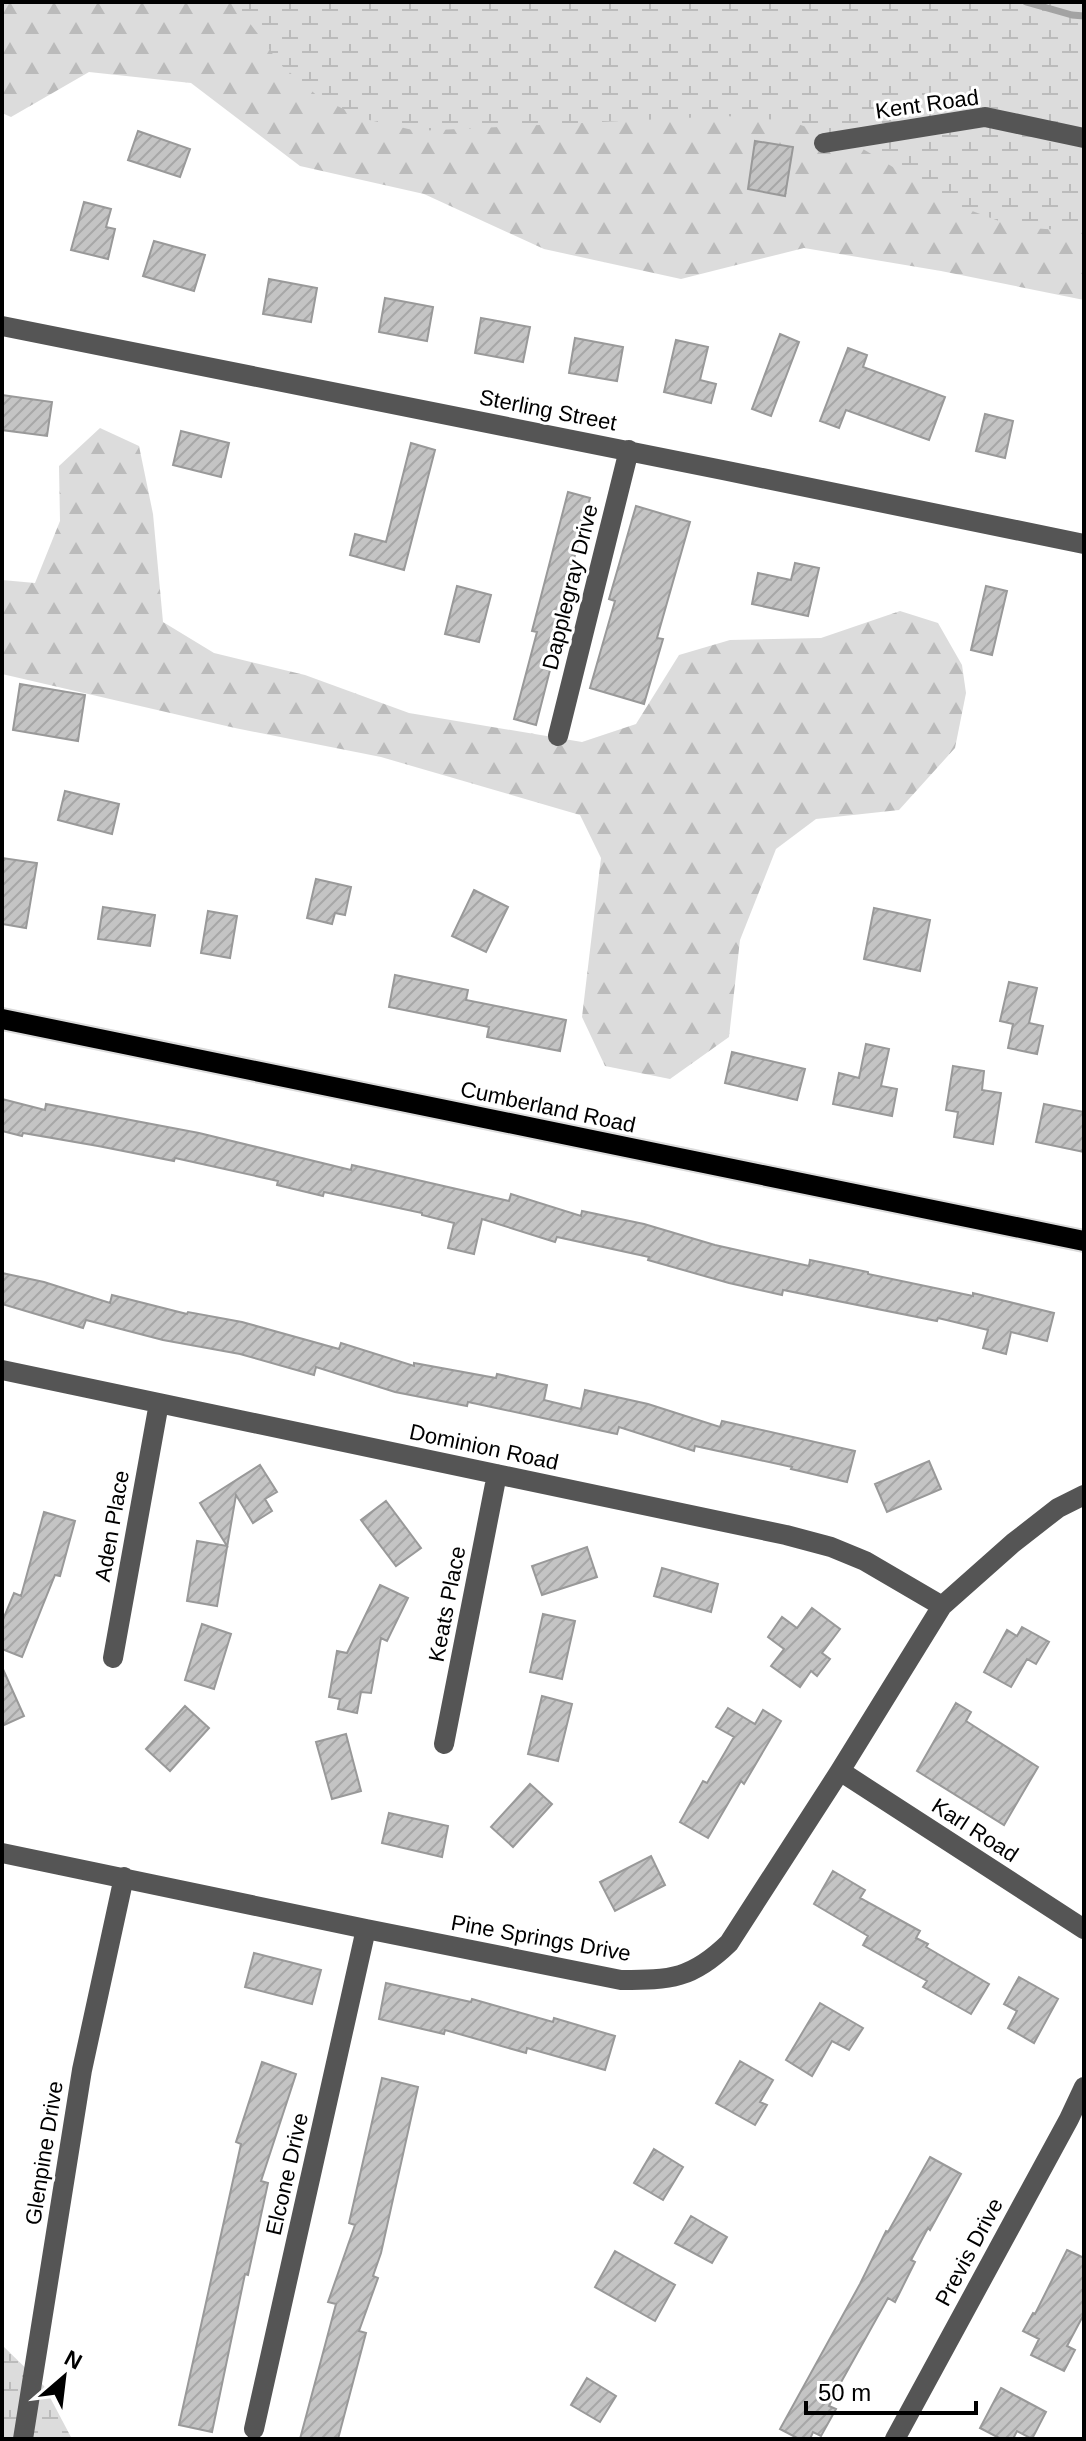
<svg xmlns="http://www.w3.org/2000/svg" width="1086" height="2441" font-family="Arial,sans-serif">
  <defs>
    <pattern id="forest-firs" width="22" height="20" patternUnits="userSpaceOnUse" patternTransform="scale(2)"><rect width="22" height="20" fill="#dcdcdc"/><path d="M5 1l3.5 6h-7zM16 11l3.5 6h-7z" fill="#bbb"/></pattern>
    <pattern id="wetland-marsh" width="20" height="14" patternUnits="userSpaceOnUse" patternTransform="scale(2)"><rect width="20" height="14" fill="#dcdcdc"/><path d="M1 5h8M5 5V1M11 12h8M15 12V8" fill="none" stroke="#bbb"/></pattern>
    <pattern id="building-hatch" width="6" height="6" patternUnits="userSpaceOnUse" patternTransform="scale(2)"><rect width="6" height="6" fill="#c4c4c4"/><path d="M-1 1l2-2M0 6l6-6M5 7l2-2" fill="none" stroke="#a7a7a7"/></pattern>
  </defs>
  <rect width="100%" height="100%" fill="#fff"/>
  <path fill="url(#forest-firs)" d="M2 2H1084V300L941 271 804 248 681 279 544 249 424 194 300 166 191 83 89 72 11 117 2 113Z
    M100 428 139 446 153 514 163 622 214 653 305 675 409 713 582 742 636 724 679 655 730 640 821 638 900 611 938 623 962 665 966 693 955 748 899 810 816 819 776 849 740 940 729 1037 670 1079 605 1066 582 1017 601 858 580 815 381 757 235 728 2 674V580L35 583 60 521 59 466Z"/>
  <path fill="url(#wetland-marsh)" d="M234 2H1084V229L1075 231 1015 227 956 205 853 143 789 121 726 116 417 131 365 119 320 98 281 65Z
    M2 2345 44 2386 72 2439H2Z"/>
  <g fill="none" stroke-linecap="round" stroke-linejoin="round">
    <path stroke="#a3a3a3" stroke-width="7" d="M1026 2 1072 15 1084 16"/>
  </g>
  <path fill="url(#building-hatch)" stroke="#999" stroke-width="2" d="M138 131 190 149 180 177 128 160Z
    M755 141 793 147 785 196 748 189Z
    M84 202 111 209 106 227 115 229 108 259 71 250Z
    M154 241 205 255 194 291 143 276Z
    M269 279 317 288 311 322 263 314Z
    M385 298 433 307 427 341 379 332Z
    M481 318 530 327 523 362 475 353Z
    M780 334 799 342 771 416 752 409Z
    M575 338 623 347 617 381 569 373Z
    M676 340 708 347 700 380 716 384 711 403 664 392Z
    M848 348 867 355 863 367 945 397 929 440 846 410 839 428 820 421Z
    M2 395 52 402 47 436 2 430Z
    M985 414 1013 421 1005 458 976 451Z
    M181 431 229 443 221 477 173 465Z
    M411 443 435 450 404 570 350 555 355 534 386 542Z
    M568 492 590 498 545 669 550 670 536 725 514 719 537 632 532 631Z
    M636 506 690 522 657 638 663 639 644 704 590 688 615 601 609 599Z
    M795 563 819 568 808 616 752 604 758 573 791 580Z
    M457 586 491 595 479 642 445 634Z
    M986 586 1007 591 992 655 971 650Z
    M20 684 85 695 78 741 13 730Z
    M65 791 119 804 112 834 58 820Z
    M2 858 37 863 26 928 2 924Z
    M316 879 351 887 345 915 335 913 332 924 307 918Z
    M474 890 508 907 486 952 452 936Z
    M103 907 155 915 150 946 98 939Z
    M874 908 930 920 920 971 864 959Z
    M208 911 237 916 230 958 201 953Z
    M395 975 468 990 466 1000 566 1020 560 1051 487 1037 489 1027 389 1007Z
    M1009 982 1037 988 1029 1023 1043 1026 1037 1054 1008 1048 1013 1024 1000 1021Z
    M866 1044 889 1049 881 1086 897 1089 892 1116 833 1104 839 1073 859 1078Z
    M732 1052 805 1069 797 1100 725 1083Z
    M953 1066 984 1071 982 1090 1001 1093 993 1144 954 1137 958 1112 946 1110Z
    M2 1099 45 1110 46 1104 199 1133 351 1170 352 1165 509 1201 511 1194 581 1216 582 1211 644 1224 715 1245 809 1266 810 1260 868 1272V1274L973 1296V1293L1054 1313 1047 1341 1011 1332 1006 1354 983 1348 988 1330 938 1318 937 1321 783 1290 782 1295 729 1283 648 1260 649 1257 557 1237 555 1242 482 1219 474 1254 448 1248 454 1223 422 1215V1213L324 1192 323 1196 277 1185 278 1181 175 1158 174 1161 98 1146 23 1133 22 1136 2 1131Z
    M1044 1104 1084 1112V1152L1036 1142Z
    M2 1273 44 1282 110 1303 112 1295 187 1314 188 1312 242 1322 339 1349 341 1343 414 1366V1363L496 1378 497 1374 547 1385 544 1400 581 1409 585 1390 648 1404 720 1427 722 1421 855 1451 847 1482 791 1469 792 1467 695 1446 694 1451 619 1427 617 1434 468 1402 467 1406 395 1392 316 1367 314 1375 240 1354 163 1340 86 1320 83 1328 2 1304Z
    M929 1461 941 1489 887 1512 875 1484Z
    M260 1465 277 1492 265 1499 272 1511 253 1523 236 1495 217 1606 187 1601 197 1541 227 1546 200 1503Z
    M386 1501 421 1548 396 1566 361 1520Z
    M44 1512 75 1521 60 1576 55 1575 22 1657 2 1649V1622L14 1593 21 1596Z
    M587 1547 597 1577 542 1595 532 1566Z
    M662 1568 718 1584 711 1612 654 1596Z
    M380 1585 408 1598 387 1641 381 1638 371 1693 361 1692 357 1713 338 1709 340 1699 329 1697 337 1651 347 1653Z
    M812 1608 840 1629 822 1653 830 1659 817 1676 811 1671 800 1687 771 1666 784 1649 768 1637 782 1617 797 1628Z
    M543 1614 575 1621 562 1679 530 1672Z
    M202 1624 231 1634 214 1689 185 1680Z
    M1022 1627 1049 1642 1036 1664 1027 1659 1011 1687 984 1672 1007 1630 1017 1636Z
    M2 1667 24 1716 2 1726Z
    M542 1696 572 1704 558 1761 528 1754Z
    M956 1703 971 1712 966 1721 1038 1767 1004 1825 917 1771Z
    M185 1706 209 1728 170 1771 146 1749Z
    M728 1708 755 1724 763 1710 781 1721 744 1784 741 1781 708 1838 680 1822 703 1781 707 1783 734 1737 716 1727Z
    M346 1734 361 1791 332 1799 316 1742Z
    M530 1784 552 1804 513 1847 491 1827Z
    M389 1813 448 1826 442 1857 382 1843Z
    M651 1856 665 1885 615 1911 600 1882Z
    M833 1871 865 1890 860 1898 920 1931 916 1938 928 1944 926 1947 989 1984 971 2014 923 1987 927 1981 863 1945 868 1936 814 1904Z
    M254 1953 321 1970 312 2004 245 1987Z
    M1019 1977 1058 1999 1034 2043 1008 2028 1017 2011 1004 2004Z
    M386 1983 471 2002 472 1999 553 2022 554 2018 615 2036 605 2070 527 2048 526 2053 445 2030 444 2034 379 2019Z
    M820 2003 863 2028 849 2050 832 2041 812 2076 786 2060Z
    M740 2061 773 2080 760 2102 767 2105 755 2125 716 2103Z
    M262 2062 296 2074 261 2181 268 2183 248 2275 245 2274 212 2432 179 2425 241 2144 236 2142Z
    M382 2078 418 2087 381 2253 373 2276 378 2278 359 2331 366 2333 338 2439H300L336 2304 328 2302 355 2225 349 2223Z
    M654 2149 683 2167 663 2200 634 2183Z
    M930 2157 961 2174 930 2230 928 2228 911 2260 915 2262 895 2302 888 2298 835 2393 829 2406 836 2409 821 2436 813 2432 810 2439H799L780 2429 860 2284 886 2231 888 2232Z
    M691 2216 727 2237 712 2263 675 2243Z
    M1067 2250 1084 2258V2314L1067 2346 1075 2350 1064 2371 1031 2355 1039 2339 1023 2331 1033 2313 1035 2314Z
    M615 2251 675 2285 655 2321 595 2287Z
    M587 2378 616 2396 600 2422 571 2405Z
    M1001 2388 1046 2412 1032 2439 1017 2431 1013 2439H1001L980 2428Z"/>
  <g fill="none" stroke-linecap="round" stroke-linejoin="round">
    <g stroke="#dbdbdb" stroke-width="24">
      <path id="major" d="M2 1019 1084 1241"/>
    </g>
    <path stroke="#555" stroke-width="20" d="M824 143 985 117 1084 138
      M2 326C362 400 724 468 1084 544
      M558 736 629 450
      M2 1370 786 1535 831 1547 865 1561 942 1606
      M113 1658 159 1403
      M444 1744 497 1474
      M840 1771 1084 1929
      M2 1853 366 1929 621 1980C671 1980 692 1979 729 1943L840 1771 942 1606 1013 1543 1058 1508 1084 1495
      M254 2429 366 1929
      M23 2439 82 2070 124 1877
      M895 2439 1069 2119 1084 2087"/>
    <use href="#major" stroke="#000" stroke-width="20"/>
  </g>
  <g text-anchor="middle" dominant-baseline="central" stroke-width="6" stroke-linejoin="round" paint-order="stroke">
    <g font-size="22" fill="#000" stroke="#fff">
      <text transform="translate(927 104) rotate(-8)">Kent Road</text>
      <text transform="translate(548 410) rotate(11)">Sterling Street</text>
      <text transform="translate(570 587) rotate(-76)">Dapplegray Drive</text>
      <text transform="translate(548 1107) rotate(12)">Cumberland Road</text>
      <text transform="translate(484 1447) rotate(12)">Dominion Road</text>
      <text transform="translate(112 1526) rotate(-80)">Aden Place</text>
      <text transform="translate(447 1604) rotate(-79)">Keats Place</text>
      <text transform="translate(975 1830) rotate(33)">Karl Road</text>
      <text transform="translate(541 1938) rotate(10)">Pine Springs Drive</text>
      <text transform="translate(44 2153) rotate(-81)">Glenpine Drive</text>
      <text transform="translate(287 2174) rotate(-77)">Elcone Drive</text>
      <text transform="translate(969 2252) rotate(-62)">Previs Drive</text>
    </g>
  </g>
  <rect width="1086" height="2441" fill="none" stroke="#000000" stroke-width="8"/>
  <g transform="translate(64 2377) rotate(28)" stroke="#ffffff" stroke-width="6" paint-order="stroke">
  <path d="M0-6L14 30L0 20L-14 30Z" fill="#000000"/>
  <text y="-12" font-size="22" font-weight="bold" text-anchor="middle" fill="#000000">N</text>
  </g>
  <path d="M806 2401v12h170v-12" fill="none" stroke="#000000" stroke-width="4"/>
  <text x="818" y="2401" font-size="24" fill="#000000" stroke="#ffffff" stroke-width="6" paint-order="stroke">50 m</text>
</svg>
